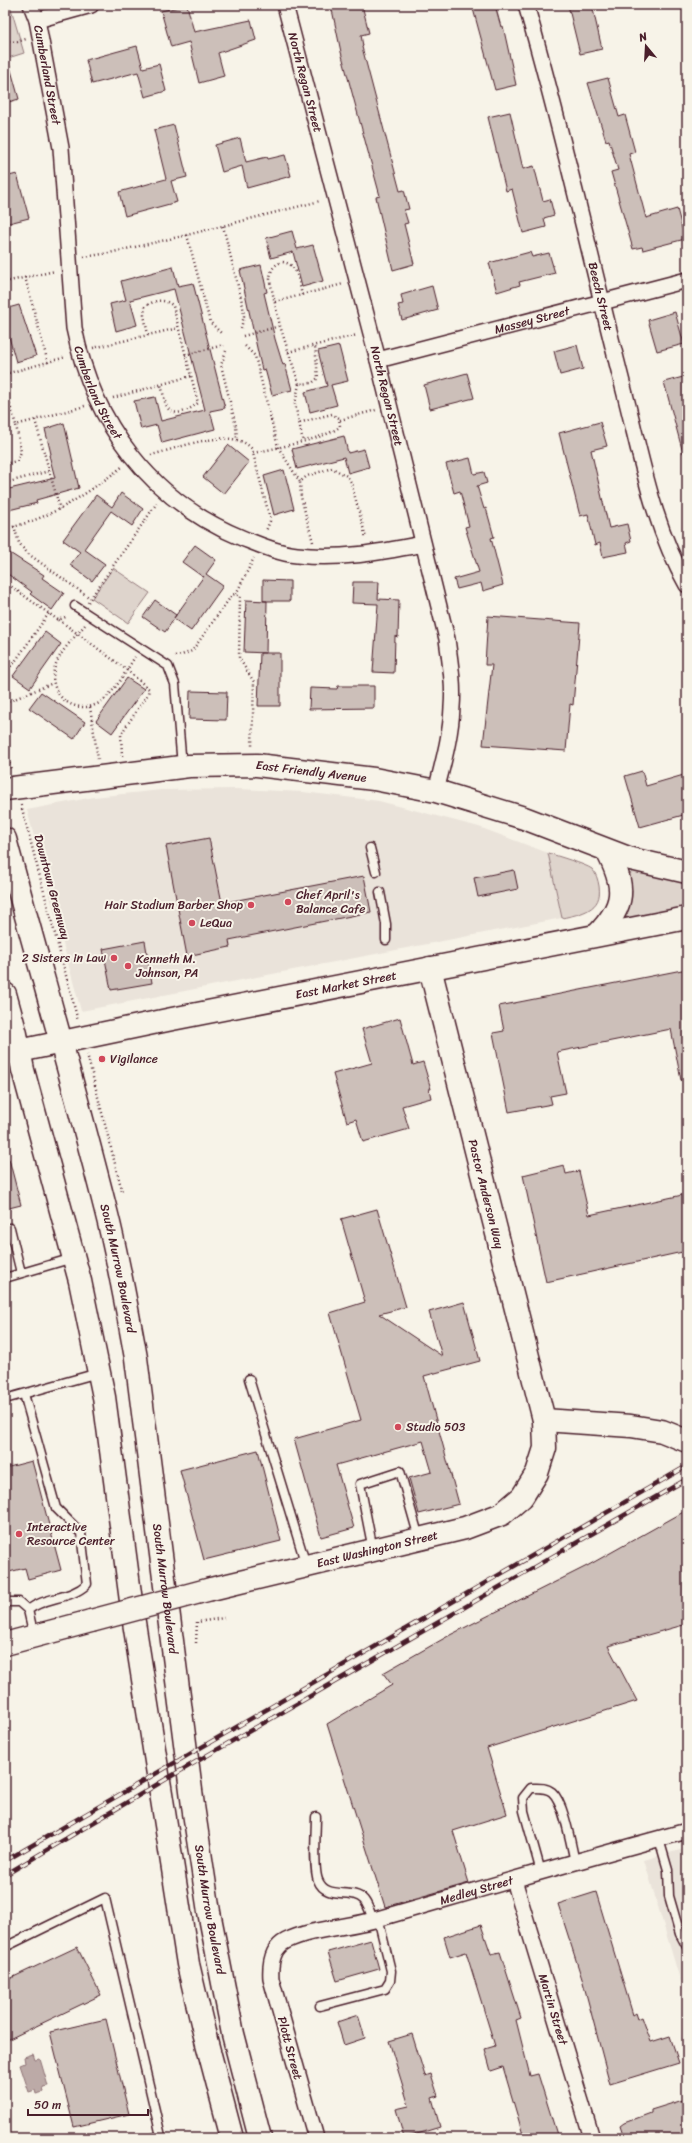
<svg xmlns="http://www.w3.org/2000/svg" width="692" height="2143" font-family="Sriracha,sans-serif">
  <rect width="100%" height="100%" fill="#f7f3e8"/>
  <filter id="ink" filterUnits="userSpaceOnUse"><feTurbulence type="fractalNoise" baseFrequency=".025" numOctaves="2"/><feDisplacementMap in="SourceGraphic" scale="8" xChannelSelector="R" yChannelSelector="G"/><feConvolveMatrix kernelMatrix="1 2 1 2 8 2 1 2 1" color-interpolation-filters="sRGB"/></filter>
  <g filter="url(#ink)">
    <path fill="#eae3da" d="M236 789 303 792 379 801 479 827 548 853 562 918 81 1011 27 810 94 797 161 790Z
      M687 1848V2003L644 1860Z"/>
    <path fill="#ded4cc" stroke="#947a7c" d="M5 5H10L24 53 5 59Z
      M113 568 150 593 128 623 92 598Z
      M548 853C557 856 585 864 592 869 596 873 598 880 599 886 603 910 581 914 562 918Z
      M634 871 687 882V907L631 918 626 917 624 912 628 875Z"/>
    <path fill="#bcaaa7" stroke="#8e7275" d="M33 2054 35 2060 40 2059 48 2086 43 2087 44 2092 36 2094 35 2090 29 2092 20 2065 25 2063 24 2057Z"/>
    <path fill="#ccbfb9" stroke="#4a1f2b" d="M187 5 194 32 251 20 256 40 218 53 224 76 199 83 189 42 171 47 161 11Z
      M331 5H362L369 33 361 35 363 46 362 47 400 191 404 190 409 209 404 210 408 223 404 224 414 264 393 270 376 197 380 196 341 52Z
      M472 5H495L501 27 503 26 516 85 495 90Z
      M568 5H592L602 49 580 54Z
      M137 46 143 68 159 64 166 91 145 97 138 72 92 84 86 60Z
      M9 63 19 99 5 103V64Z
      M608 78 619 117 625 115 635 152 629 154 646 218 677 209 685 239 643 250 642 247 633 249 611 172 618 170 609 140 606 141 588 83Z
      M510 112 523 169 534 166 543 201 550 199 554 215 544 218 546 227 523 233 512 189 506 191 488 117Z
      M174 125 187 177 171 181 177 202 125 216 119 192 166 179 154 130Z
      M240 138 246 162 267 157 268 159 285 155 291 176 247 188 242 166 222 172 215 145Z
      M17 174 29 218 5 224V177Z
      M292 231 297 249 313 245 323 281 302 287 293 252 271 258 266 238Z
      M530 252 532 257 549 253 555 273 519 282 520 285 497 292 489 263Z
      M261 265 267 292 264 293 275 339 283 365 285 364 292 390 272 395 265 369 262 370 259 357 240 270Z
      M173 267 178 286 193 283 225 408 210 411 215 429 162 443 157 425 141 429 134 401 155 397 161 421 205 410 174 289 130 300 137 325 116 331 110 304 126 300 121 281Z
      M432 286 438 310 402 320 398 305 403 304 401 295Z
      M19 305 36 356 16 362 9 337H5V309Z
      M675 312 684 344 657 351 648 320Z
      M577 345 583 369 560 375 554 351Z
      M339 346 348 381 331 385 337 405 310 412 305 392 327 386 318 351Z
      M467 373 474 398 430 409 424 385Z
      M687 376V453H683L664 382Z
      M600 422 607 446 591 450 609 528 627 524 631 541 626 543 628 552 603 557 600 543 595 545 588 514 580 516 559 433Z
      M64 423 79 488 36 500 37 503 5 511V490L55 478 49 455 51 454 45 429Z
      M344 436 348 453 364 449 369 467 348 473 344 457 297 469 292 449Z
      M228 445 249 462 224 494 203 477Z
      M470 458 474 474 484 472 487 483 477 486 484 509 486 508 494 537 491 538 503 585 483 591 481 583 457 589 454 579 479 572 465 527 469 526 460 491 454 493 446 464Z
      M284 470 294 509 274 515 264 476Z
      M121 493 143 509 132 526 111 511 84 549 105 564 92 581 70 565 80 552 63 540 96 495 112 507Z
      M195 545 216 560 206 574 223 586 191 631 174 619 165 632 143 617 155 600 176 615 174 618 204 576 203 577 182 562Z
      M5 550 44 575 42 578 64 593 52 610 30 594 32 592 5 572Z
      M263 580 290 581V601H263Z
      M353 582H379L378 599 399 600 398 637 395 636 394 673 373 672 378 604 352 603Z
      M246 600 267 601 266 653 244 652Z
      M488 616 580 623 573 705 570 704 566 751 483 745 492 665H485Z
      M45 632 61 644 30 688 13 676Z
      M260 653H280V706H258Z
      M127 678 144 689 112 733 96 721Z
      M338 686H374V708L309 709 310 688 337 689Z
      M190 691 227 692 226 720 189 719Z
      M41 692 85 722 74 739 29 708Z
      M642 771 646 786 687 774V814L640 827 625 776Z
      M209 838 222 903 364 876 371 912 229 940 230 947 187 956 166 846Z
      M514 870 518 889 478 897 474 878Z
      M145 941 152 983 111 990 103 949Z
      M687 969V1079L681 1080 671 1029 557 1052 566 1093 550 1096 552 1104 509 1112 493 1033 504 1031 499 1006Z
      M400 1018 413 1065 423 1062 431 1089H429L431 1098 402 1106 409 1129 363 1142 356 1119 347 1122 333 1074 372 1063 362 1029Z
      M9 1159 21 1205 5 1209V1160Z
      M564 1165 566 1174 579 1171 589 1215 687 1194V1251L546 1282 523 1175Z
      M377 1209 406 1307 379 1314 442 1356 429 1312 464 1302 480 1361 424 1376 459 1504 419 1514 409 1478 432 1472 423 1441 336 1465 354 1528 321 1537 294 1439 361 1420 330 1313 365 1302 341 1219Z
      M258 1450 281 1541 204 1560 180 1470Z
      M32 1461 61 1570 28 1579 25 1568 5 1573V1468Z
      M687 1510V1624L608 1646 637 1701 487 1748 507 1814 453 1831 469 1883 385 1907 327 1724 392 1685 383 1673 450 1635 587 1566Z
      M596 1892 633 2015 636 2013 638 2019 642 2017 651 2042 670 2036 679 2063 610 2084 583 1982 558 1904Z
      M481 1925 491 1954 500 1952 521 2018 516 2020 530 2076 538 2074 558 2138H524L503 2067 491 2071 485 2049 495 2046 466 1952 450 1957 444 1937Z
      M371 1940 379 1969 337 1981 328 1952Z
      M77 1947 101 1995 5 2041V1981Z
      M358 2015 365 2038 344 2045 337 2022Z
      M106 2019 129 2114 74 2127 50 2032Z
      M412 2034 425 2076 431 2074 438 2096 432 2098 440 2127 404 2138 396 2109 409 2106 389 2041Z
      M683 2100 687 2112V2138H624L620 2126 624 2123 651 2113V2110Z"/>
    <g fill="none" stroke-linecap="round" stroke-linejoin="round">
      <g stroke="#4a1f2b" stroke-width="11">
        <path id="lane" d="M75 606 168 666 175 684 182 766
          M370 848 376 872
          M380 892 386 924V940
          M5 1229 10 1228 21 1273
          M5 1278 73 1258
          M249 1379 306 1565
          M24 1394 56 1508 81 1533 87 1584C70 1600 46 1596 28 1610L34 1636
          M5 1399 98 1373
          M373 1550 360 1484 400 1471 419 1538
          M5 1602H19L28 1610
          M316 1817C316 1832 313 1867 318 1880 326 1901 352 1887 364 1900 368 1905 371 1914 373 1920
          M659 1839 668 1870 669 1896 680 1934 687 1947
          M541 1872 524 1811 523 1798 531 1788C538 1788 546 1787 552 1792 564 1802 571 1845 575 1862
          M5 1947 105 1898 161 2136 153 2138
          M320 2006 385 1989 390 1981 391 1971 378 1918"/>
      </g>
      <g stroke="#4a1f2b" stroke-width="18">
        <g id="street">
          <path id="s1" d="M31 5 37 20 61 148 74 328C93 423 151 501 242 538 260 545 278 553 297 555 340 560 381 552 423 544"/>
          <path id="s2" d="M285 5 378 360 447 639C450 662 454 684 452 707 451 735 443 763 436 791"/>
          <path id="s3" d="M526 5C564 135 592 267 626 398 642 461 654 528 687 585"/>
          <path d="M37 20 91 5"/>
          <path id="s4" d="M378 360 687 280"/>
          <path id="s5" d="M514 1880 592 2138"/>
          <path id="s6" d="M316 2138 271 1979C270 1965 272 1948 286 1941 313 1928 345 1928 374 1920 478 1890 582 1859 687 1831"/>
        </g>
      </g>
      <g stroke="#4a1f2b" stroke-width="25">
        <g id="secondary">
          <path id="s7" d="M5 789 189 766 257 765 374 779 436 791 524 818 631 859 687 872"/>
          <path d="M597 935C626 905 626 887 607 851"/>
          <path id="s8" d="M5 1054 172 1019 687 918"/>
          <path d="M544 1420 631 1426 662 1431 687 1441"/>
          <path id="s9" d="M211 1589 465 1528 502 1514 522 1497 537 1473 545 1448 544 1420 430 968"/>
          <path d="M5 1644 91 1621"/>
        </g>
      </g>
      <g stroke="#4a1f2b" stroke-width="25">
        <g id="primary">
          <path id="s10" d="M5 839C38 962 74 1084 105 1207 118 1257 127 1308 136 1358L193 1806 209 1912 233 2034 260 2138"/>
          <path d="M5 994 16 1034 23 1070 80 1281 104 1397 133 1616 188 1964 204 2032 232 2138"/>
        </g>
      </g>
      <path stroke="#4a1f2b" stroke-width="2.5" stroke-dasharray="1 3" stroke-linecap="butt" d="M5 41 17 42 26 39
        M223 226 243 306 244 316 241 328
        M187 235 210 322 221 333
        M84 257 109 253 187 235 320 201
        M25 277 48 363
        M5 282 55 271
        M302 295C299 283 298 263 282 262 272 265 270 272 270 281L280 326 299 384 312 383 318 378 315 345
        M275 302 343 284
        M148 335 144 315 145 307C153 300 165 298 173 306L198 403C191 409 174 419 167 407 164 401 163 391 161 385
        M243 336 280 326
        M245 346 255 356 278 447 300 482
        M93 348 178 328
        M226 351 221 365 236 426 237 440
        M288 352 357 335
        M185 355 224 345
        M5 374 66 357
        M299 384 295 404 303 441
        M5 389 16 425 85 406
        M113 398 191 376
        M35 420 60 509
        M340 420 376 410
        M253 453C271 449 330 438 340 426L339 418 332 414 298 423
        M151 455C177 449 232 425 252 449L269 515 270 521 266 531
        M5 464 17 461 21 452 16 425
        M5 483 49 471
        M14 526 19 543 27 553 90 598
        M5 529C54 517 82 497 122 467
        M313 542 301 497 300 482 307 476 332 468 347 476 351 482 366 538
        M5 582 58 620 68 616
        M236 594 254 558
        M88 602 157 503
        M59 620 127 670 149 689 148 694 121 734 122 756
        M85 625C74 638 58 653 54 670 48 696 76 716 99 703 115 693 125 672 135 657
        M175 656 182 655 192 651 232 595 235 594 240 596 239 658 254 682 252 746
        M5 672 14 663 49 613
        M5 703 53 683
        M90 707 98 759
        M5 748 11 769
        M21 805 78 1021
        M87 1054 122 1191
        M196 1643 197 1622 224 1618"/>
      <use href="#lane" stroke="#f7f3e8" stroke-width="8"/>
      <use href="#street" stroke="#f7f3e8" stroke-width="15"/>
      <use href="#secondary" stroke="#f7f3e8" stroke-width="22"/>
      <use href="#primary" stroke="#f7f3e8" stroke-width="22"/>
      <g stroke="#4a1f2b" stroke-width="4.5">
        <path id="rail" d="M5 1861 687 1466
          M5 1875 168 1778 687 1479"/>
      </g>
      <use href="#rail" stroke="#f7f3e8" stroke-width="3" stroke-dasharray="9" stroke-linecap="butt"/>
      <g stroke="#4a1f2b" stroke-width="25" stroke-linecap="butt">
        <path id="secondary-bridge" d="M91 1621 211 1589"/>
      </g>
      <use href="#secondary-bridge" stroke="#f7f3e8" stroke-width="22"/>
    </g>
  </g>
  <g fill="#d1495b" stroke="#f7f3e8" stroke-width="1.5">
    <circle cx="288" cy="902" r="4"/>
    <circle cx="251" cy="905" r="4"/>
    <circle cx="192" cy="923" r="4"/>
    <circle cx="114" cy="958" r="4"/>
    <circle cx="128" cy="966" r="4"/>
    <circle cx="102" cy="1059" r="4"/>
    <circle cx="398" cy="1427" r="4"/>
    <circle cx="19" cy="1534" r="4"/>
  </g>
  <g text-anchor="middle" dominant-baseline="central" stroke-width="4" stroke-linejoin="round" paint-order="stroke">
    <g font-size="12" fill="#4a1f2b" stroke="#f7f3e8">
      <text stroke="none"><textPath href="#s1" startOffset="72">Cumberland Street</textPath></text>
      <text stroke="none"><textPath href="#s2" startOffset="80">North Regan Street</textPath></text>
      <text stroke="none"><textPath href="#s3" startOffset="301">Beech Street</textPath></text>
      <text stroke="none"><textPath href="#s4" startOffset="159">Massey Street</textPath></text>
      <text stroke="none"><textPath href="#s1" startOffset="396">Cumberland Street</textPath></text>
      <text stroke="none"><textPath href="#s2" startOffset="404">North Regan Street</textPath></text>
      <text stroke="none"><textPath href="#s7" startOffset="308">East Friendly Avenue</textPath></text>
      <text transform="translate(52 887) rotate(75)">Downtown Greenway</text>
      <text stroke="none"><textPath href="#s8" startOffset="348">East Market Street</textPath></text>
      <text transform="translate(486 1194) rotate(76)">Pastor Anderson Way</text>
      <text stroke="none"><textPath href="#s10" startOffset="444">South Murrow Boulevard</textPath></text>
      <text stroke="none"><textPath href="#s9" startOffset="171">East Washington Street</textPath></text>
      <text stroke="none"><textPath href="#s10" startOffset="768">South Murrow Boulevard</textPath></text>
      <text stroke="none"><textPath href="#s6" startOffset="406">Medley Street</textPath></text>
      <text stroke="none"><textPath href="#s10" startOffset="1092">South Murrow Boulevard</textPath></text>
      <text stroke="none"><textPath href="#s5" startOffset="135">Martin Street</textPath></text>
      <text transform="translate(290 2048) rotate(75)">Plott Street</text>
    </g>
    <g font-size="12" fill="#4a1f2b" stroke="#f7f3e8" text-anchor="start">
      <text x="296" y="895">Chef April's<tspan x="296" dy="14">Balance Cafe</tspan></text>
      <text x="243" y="905" text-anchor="end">Hair Stadium Barber Shop</text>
      <text x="200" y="923">LeQua</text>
      <text x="106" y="958" text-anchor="end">2 Sisters in Law</text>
      <text x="136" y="959">Kenneth M.<tspan x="136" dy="14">Johnson, PA</tspan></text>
      <text x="110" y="1059">Vigilance</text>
      <text x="406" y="1427">Studio 503</text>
      <text x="27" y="1527">Interactive<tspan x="27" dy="14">Resource Center</tspan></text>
    </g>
  </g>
  <rect width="692" height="2143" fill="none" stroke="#f7f3e8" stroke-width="20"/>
  <rect x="10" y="10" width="672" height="2123" fill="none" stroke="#4a1f2b" stroke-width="1.5" filter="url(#ink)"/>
  <g transform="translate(646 46) rotate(342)" stroke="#f7f3e8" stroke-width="3" paint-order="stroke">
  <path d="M0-3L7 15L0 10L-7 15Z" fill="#4a1f2b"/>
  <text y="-6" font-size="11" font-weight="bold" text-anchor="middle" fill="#4a1f2b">N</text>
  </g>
  <path d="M28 2109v6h120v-6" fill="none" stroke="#4a1f2b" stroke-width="2"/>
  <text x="34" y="2109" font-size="12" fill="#4a1f2b" stroke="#f7f3e8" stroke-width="3" paint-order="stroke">50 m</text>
</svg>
